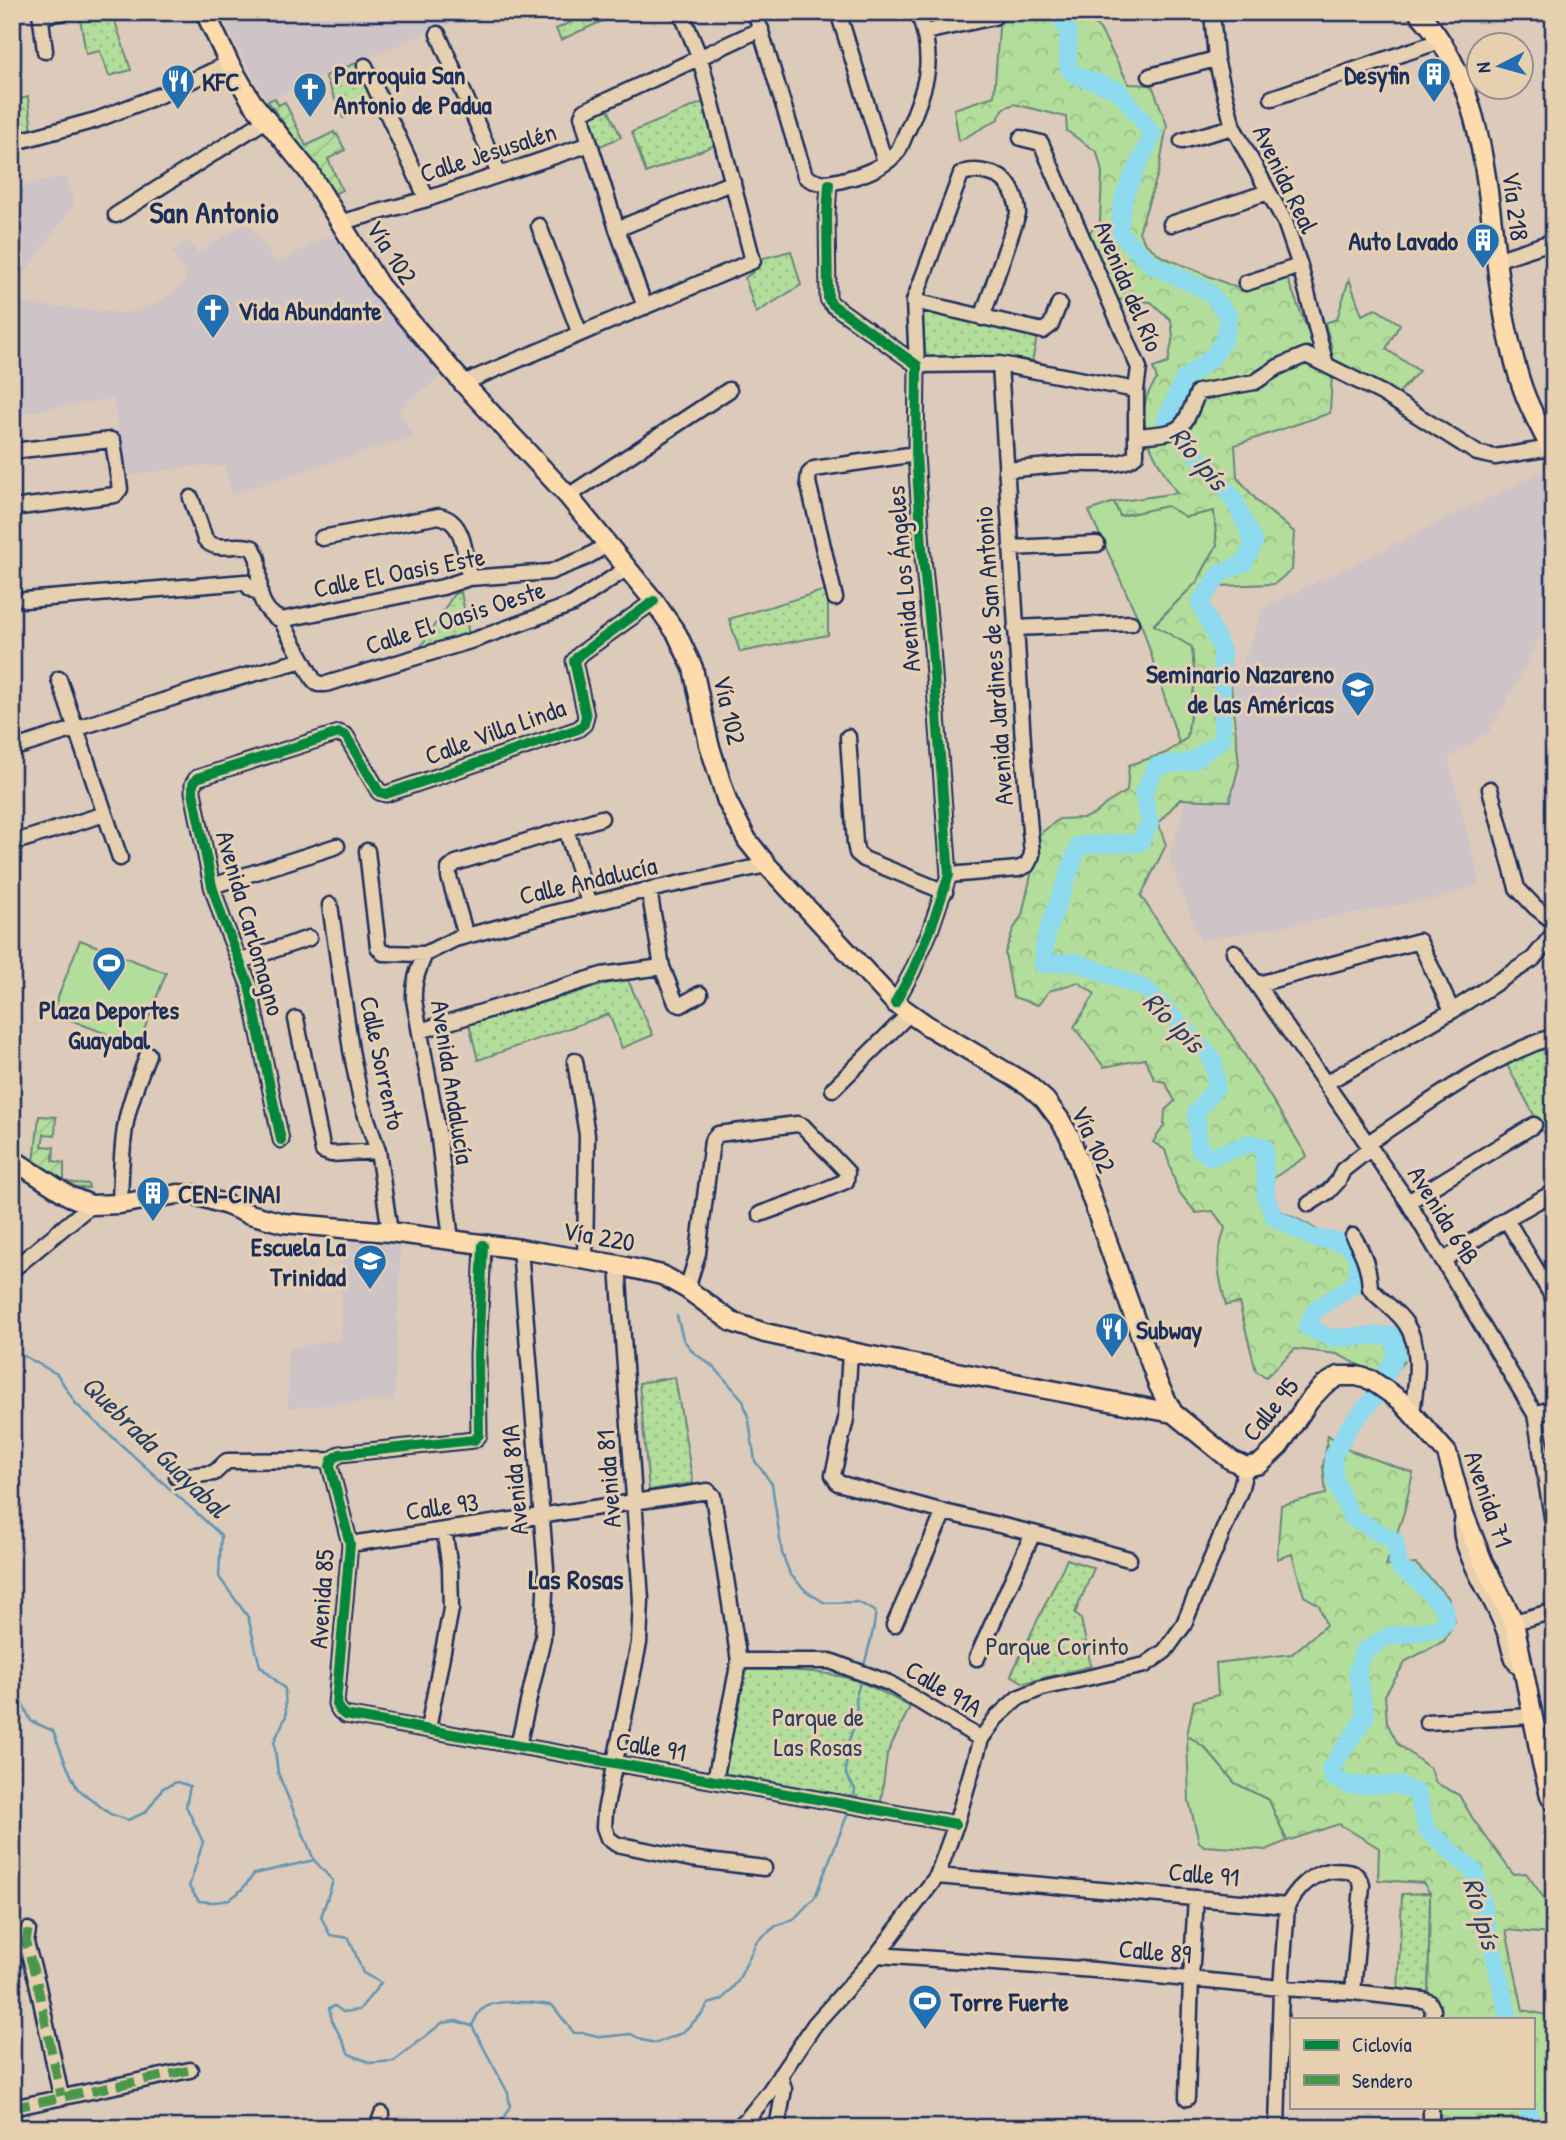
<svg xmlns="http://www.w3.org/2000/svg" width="1566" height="2140" font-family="'Patrick Hand',sans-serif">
  <defs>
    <pattern id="forest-crowns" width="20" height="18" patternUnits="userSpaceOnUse" patternTransform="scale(1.75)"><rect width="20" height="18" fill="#b3dd9a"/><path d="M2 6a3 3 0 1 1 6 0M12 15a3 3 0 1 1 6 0" fill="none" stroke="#99be87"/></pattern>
    <pattern id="park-dots" width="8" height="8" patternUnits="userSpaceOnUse" patternTransform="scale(1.75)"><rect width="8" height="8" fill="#b3dd9a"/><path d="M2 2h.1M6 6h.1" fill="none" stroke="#99be87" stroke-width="1.8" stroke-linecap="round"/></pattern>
    <pattern id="garden-furrows" width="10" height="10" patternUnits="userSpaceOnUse" patternTransform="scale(1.75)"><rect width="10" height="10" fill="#b3dd9a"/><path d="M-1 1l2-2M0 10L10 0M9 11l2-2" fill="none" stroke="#99be87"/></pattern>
  </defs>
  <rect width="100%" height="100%" fill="#dccaba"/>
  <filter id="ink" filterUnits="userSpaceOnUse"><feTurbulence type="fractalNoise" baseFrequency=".0143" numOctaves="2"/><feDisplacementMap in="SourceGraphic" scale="14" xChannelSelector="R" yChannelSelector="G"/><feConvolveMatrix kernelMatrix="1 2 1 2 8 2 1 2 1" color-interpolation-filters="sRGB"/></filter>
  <g filter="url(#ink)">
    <path fill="#cec3c6" d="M223 12H479L309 81 268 101 234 41Z
      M66 176 75 203 12 289V189Z
      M247 222 276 263 336 232 379 297 440 376 398 411 414 436 232 494 224 466H195L126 476 113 398 12 415V303L124 313 149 308 172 293 187 279 172 251 189 241 198 253Z
      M1544 471 1554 489V611L1489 732 1448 758 1480 883 1439 898 1200 941 1169 859 1191 778 1246 654 1264 608Z
      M342 1238 401 1242 394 1399 288 1408V1349L341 1339Z"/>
    <path fill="#b3dd9a" stroke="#67867c" stroke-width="2" d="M1114 502 1121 516 1167 505 1186 517 1214 511 1217 545 1197 582 1154 624 1192 647 1195 681 1187 738 1179 743 1143 629 1089 511Z
      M80 940 166 973 138 1046 52 1013Z
      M1187 1735 1205 1748 1235 1783 1269 1800 1287 1841 1266 1850 1204 1846 1199 1842 1189 1801Z"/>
    <path fill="url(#forest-crowns)" stroke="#67867c" stroke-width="2" d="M997 12H1083L1100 29 1129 84 1152 85 1167 125 1159 170 1139 232 1145 243 1161 256 1244 291 1287 278 1316 351 1332 348 1325 323 1337 319 1349 279 1362 315 1376 309 1400 324 1386 349 1419 371 1397 395 1332 374 1330 413 1235 445 1237 477 1258 502 1294 532 1292 570 1274 584 1220 586 1206 601 1228 656 1239 765 1230 801 1180 799 1158 823 1166 845 1141 896 1236 1041 1307 1156 1269 1181 1278 1210C1306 1222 1331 1236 1352 1258V1279L1313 1304 1304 1327 1324 1340 1377 1339 1399 1343 1404 1361 1389 1380 1337 1354 1295 1349 1266 1377 1256 1371 1239 1303 1226 1305C1218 1271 1214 1263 1225 1228L1213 1211 1196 1213 1178 1191 1165 1150 1153 1142 1164 1126 1165 1110 1175 1101 1165 1082 1155 1080 1145 1059 1104 1067 1074 1027 1095 994 1078 982 1049 991 1038 1005 1013 997 1005 953 1013 930 1022 915 1031 875 1036 837 1059 819 1084 818 1095 814 1106 804 1127 791 1129 765 1166 753 1187 738 1195 681 1192 647 1154 625 1197 582 1217 545 1214 511 1186 517 1167 506 1120 516 1114 502 1177 493C1159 465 1137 433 1146 399 1148 392 1153 385 1157 379L1153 368 1168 363 1173 336 1171 320 1151 302 1110 299 1085 237 1100 222 1102 172 1097 152 1067 131 1066 117 1014 104 1004 108 998 119 959 141 954 109 994 96 999 28Z
      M1328 1435 1349 1450 1413 1473 1404 1512 1386 1566 1416 1564 1448 1597 1455 1621 1444 1641 1406 1661 1385 1695 1387 1723 1398 1744 1431 1769 1436 1783 1459 1795 1473 1819 1513 1874 1526 1873 1554 1912V1936L1551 1934 1506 1930 1523 2010 1551 2016 1547 2068 1554 2075 1552 2128H1441L1440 2107H1533V2019H1437L1436 2001 1428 1993 1430 1893 1423 1883 1378 1880 1379 1848 1339 1824 1287 1841 1269 1800 1235 1783 1205 1748 1187 1735 1194 1701 1218 1695 1216 1663 1292 1654 1326 1625 1319 1605 1304 1596 1292 1554 1277 1559 1281 1505 1326 1494 1323 1467Z"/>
    <path fill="url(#park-dots)" stroke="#67867c" stroke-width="2" d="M112 12 131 70 109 76 100 51 86 54 80 18Z
      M592 12H622L561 40 556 29Z
      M356 63 373 103 343 118 325 76Z
      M28 97 32 132 13 136 12 101Z
      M703 102 715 145 646 173 632 132Z
      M607 107 621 137 598 147 588 117Z
      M791 251 801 285 756 313 745 278 753 272 760 259Z
      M920 308 1037 337 1032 362 987 358 922 360Z
      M822 591 827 593 828 598V635L740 652 729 619Z
      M461 592 469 635 418 651 454 594Z
      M627 978 653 1035 622 1048 609 1014 478 1060 469 1024Z
      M1554 1047V1152L1507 1065 1531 1052Z
      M675 1377 693 1483 649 1490 639 1383Z
      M1067 1559 1094 1568 1075 1613 1081 1619 1091 1666 1024 1683 1011 1675Z
      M747 1669C781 1671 817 1669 851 1679 872 1685 891 1697 910 1707L887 1754 881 1802 724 1773Z
      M1430 1893 1428 1993 1398 1992 1402 1894Z"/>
    <path fill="url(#garden-furrows)" stroke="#67867c" stroke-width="2" d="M275 98 278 105 285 102 306 146 334 132 335 135 337 134 345 150 328 159 342 190 334 194 268 101Z
      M39 1116 56 1117 55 1135 44 1134 42 1146 54 1147 53 1161 64 1163V1182L88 1184 89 1188 62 1187 34 1163Z"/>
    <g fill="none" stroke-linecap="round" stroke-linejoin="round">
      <path stroke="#6096b4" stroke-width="2.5" d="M677 1316 683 1339 693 1352 715 1368 743 1400 749 1421 755 1461 772 1484 782 1553 790 1574 806 1591 825 1603 858 1602 875 1611C877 1623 867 1652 864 1666
        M12 1352 24 1356 57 1374 76 1404 221 1535 219 1577 248 1617 260 1666 285 1689 286 1716 274 1742 278 1773 314 1860 333 1881 321 1917 330 1935 349 1938 363 1973 381 1983 359 2010 343 2012 335 2006 329 2008 332 2020 349 2054 371 2063 394 2061 442 2023 456 2021 472 2026 508 2093 510 2106 498 2128
        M12 1690 18 1694 31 1721 53 1731 66 1764 77 1788 110 1814 128 1820 146 1812 163 1788 177 1782 190 1786 186 1806 203 1842 189 1887 199 1901C230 1905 236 1898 254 1874L314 1860
        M854 1797 855 1789 846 1775V1758L848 1743 857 1718 856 1696 861 1680
        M472 2026C474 2022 477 2015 480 2011 496 1996 532 2003 552 2005L574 2033H585L602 2037 631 2034 642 2040 656 2043 682 2033 703 2013 708 2004 722 2000 738 1981 757 1941 776 1926 794 1919 815 1897 848 1813"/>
      <path stroke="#8edaee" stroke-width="18" d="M1058 12 1068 31V67L1075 75 1118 90 1153 134 1125 193 1118 231 1151 264 1208 291 1229 316 1224 340 1214 356 1184 379 1166 419 1233 498 1254 543 1244 563 1220 573 1200 603 1222 650V740L1193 761 1157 766 1143 793 1150 824 1139 843 1079 845 1046 936 1043 964 1076 962 1146 989 1200 1044 1214 1062 1216 1087 1196 1113 1199 1148 1211 1157 1250 1143 1264 1147 1266 1198 1274 1217 1313 1238 1347 1243 1358 1258 1356 1283 1315 1310 1307 1327 1332 1338 1392 1335 1397 1353 1376 1395 1349 1427 1333 1456 1335 1480 1351 1517 1395 1541 1399 1567 1416 1579 1444 1608 1446 1622 1438 1629 1386 1637 1363 1652 1357 1672 1366 1716 1330 1769 1332 1777 1349 1785H1399L1417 1793 1427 1830 1475 1872 1509 2019
        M1528 2107 1532 2128"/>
      <g stroke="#1b2f5e" stroke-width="19">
        <path id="minor" d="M40 12 45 51
          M755 12 805 176C817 186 832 183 846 179 863 175 887 166 898 151 902 144 905 134 909 127 928 83 935 58 918 12
          M838 12 885 162
          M1212 12 1216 59 1233 127 1285 222 1300 266 1326 365
          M41 16 65 12
          M925 32 994 17
          M438 34 499 174
          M365 66 427 199
          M1150 76 1216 59
          M1272 98 1440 41
          M1021 138 1041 143 1139 368 1136 390V455C1123 468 1094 463 1076 464
          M1182 141 1233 127
          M12 143 96 120 163 94 229 63
          M590 144 617 229 645 307
          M829 184 827 214 828 299 833 305 917 365 916 454 922 547 932 648 949 875 930 931 912 972 895 1003
          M116 215 266 120
          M342 222 427 199 590 144 582 116 584 111 761 29
          M1171 224 1268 192
          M539 226 580 334
          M617 229 733 182
          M1496 260 1554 241
          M1246 283 1300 266
          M914 301 1043 331 1051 325 1059 304
          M982 318 1018 214C1018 204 1013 188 1005 181 995 172 972 168 961 174L914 301 917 365 1000 364 1136 390
          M463 383 753 261 700 58 681 12
          M1137 436C1183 432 1181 434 1198 392L1255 382 1278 367 1306 355 1382 393 1477 453 1495 457 1551 448
          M12 451 111 440 113 441 120 489 115 495 12 508
          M1006 470 1071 464
          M568 496 729 390
          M191 498 205 539C216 554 237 541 253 548L258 559 260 594
          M322 538 439 516C466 521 465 557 469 578
          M607 545 585 558 550 572 469 578 443 587 281 620 313 679 318 684H326L477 639 573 604 626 569
          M1011 548 1097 544
          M835 598 808 482 809 474 814 469 916 454
          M25 600 245 582 251 589 260 594C263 606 270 615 281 620
          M1015 628 1131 623
          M59 679 120 858
          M848 737 855 844 857 853 864 859 945 892
          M12 749 213 685 303 660
          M1490 789 1517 888 1535 907 1554 922
          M566 829 589 903
          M12 843 105 814
          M367 851 378 947 383 953 425 954C418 970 413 982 414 1000L438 1131 451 1240
          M949 875 1018 869 1027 865 1032 855 1024 758 1000 364
          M212 886 337 846
          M649 890 662 967 676 1003 681 1005 700 994
          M330 905 351 1050 361 1101 378 1151 390 1232
          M466 936 449 877V869L456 863 601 818
          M1234 952 1408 1202 1535 1414 1554 1529
          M425 954 455 939 541 916 634 893 767 865
          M241 961 309 938
          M1258 984 1419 941 1452 1011
          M296 1019 323 1151 331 1154 378 1151
          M420 1031 602 975 662 967
          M575 1061 587 1135 585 1260
          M1326 1083 1452 1011 1533 959 1554 933
          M833 1089 909 1014
          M281 1140 249 985 222 917 212 886 193 792V784L197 778 339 733 346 736 379 792 386 794 578 729 584 724 586 716 574 661 579 655 654 601
          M1368 1143C1427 1104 1486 1059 1554 1036
          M1408 1202 1534 1125
          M120 1204C121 1176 121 1149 126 1122 130 1099 140 1076 148 1054
          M1309 1204 1329 1191 1338 1181 1343 1170 1371 1148
          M1506 1219 1554 1299
          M1353 1236C1364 1254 1369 1268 1370 1288 1381 1301 1398 1311 1406 1324 1423 1350 1416 1384 1412 1413
          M483 1245 478 1356 479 1435 474 1440 340 1454 332 1460 330 1466 350 1544 336 1704 340 1711 345 1715 956 1824
          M1444 1260 1506 1219 1554 1192
          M618 1265 641 1600 639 1643 605 1811 604 1827 608 1838 616 1844 691 1859 764 1868
          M12 1270 91 1205
          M687 1289 698 1253 712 1141 718 1134 797 1124 803 1126 847 1172 846 1181 810 1196 760 1214
          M850 1352 846 1419 833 1475 838 1483 944 1512 1033 1533 1129 1559
          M1535 1414 1554 1408
          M177 1477 214 1473 227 1461 332 1460
          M1464 1514C1461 1524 1460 1531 1463 1541 1473 1576 1497 1605 1507 1639 1511 1652 1511 1665 1524 1670
          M350 1544 708 1491 713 1496 739 1661 715 1780
          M1514 1622 1554 1611
          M894 1625 944 1512
          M977 1658 1033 1533
          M739 1661H830L889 1683 981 1739
          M1427 1722 1533 1716
          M428 1729 451 1609 450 1568 444 1530
          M518 1746 543 1638 546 1569 520 1249
          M937 1876 1287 1906C1302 1881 1321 1865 1352 1872L1358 1877 1362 1885 1353 1992
          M28 1930 26 1943 37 1982 61 2096
          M877 1955 1095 1970 1281 1988 1353 1992 1423 2000 1429 2002 1433 2010 1432 2019
          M1187 2098 1191 1979 1196 1898
          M1431 2107V2128
          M12 2108 190 2070
          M377 2128 382 2114
          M737 2128 748 2118 769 2092 815 2024 877 1955 937 1876 956 1824 981 1739 996 1718 1018 1698 1042 1688 1145 1665 1165 1651 1183 1626 1240 1491 1246 1467
          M777 2128 784 2089 780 2075
          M1277 2128 1281 1988 1287 1906"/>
      </g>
      <g stroke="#1b2f5e" stroke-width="23">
        <path id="major" d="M205 12 229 63 252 102 309 172 379 285 463 383 568 496 654 601 677 634 693 668 709 744 727 801 747 840 767 865 895 1003 928 1026 1028 1085 1045 1100 1060 1120 1070 1137 1158 1384 1173 1413 1231 1460 1246 1467 1260 1464 1279 1446 1309 1401 1324 1385 1339 1376H1357L1371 1380 1400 1400 1447 1453 1464 1514 1483 1562 1514 1622 1542 1763 1550 1795 1554 1802
          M1418 12C1496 95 1485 222 1506 325 1511 347 1516 371 1524 392 1532 414 1544 434 1554 455
          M12 1159 69 1196 91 1205 120 1204 178 1194 195 1195 227 1205 246 1213 283 1223 390 1232 520 1249 618 1265 662 1275 687 1289 732 1322 765 1333 861 1354 1173 1413"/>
      </g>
      <use href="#minor" stroke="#e7d0b0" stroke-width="14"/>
      <use href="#major" stroke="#fedbac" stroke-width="18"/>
      <path stroke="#49964d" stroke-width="9" stroke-dasharray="18 9" stroke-linecap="butt" d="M28 1930 26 1943 37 1982 61 2096
        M12 2108 190 2070"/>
      <g stroke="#e7d0b0" stroke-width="15">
        <path id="cycleway" d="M829 184 827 214 828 299 833 305 917 365 916 454 922 547 932 648 949 875 930 931 912 972 895 1003
          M281 1140 249 985 222 917 212 886 193 792V784L197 778 339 733 346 736 379 792 386 794 578 729 584 724 586 716 574 661 579 655 654 601
          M483 1245 478 1356 479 1435 474 1440 340 1454 332 1460 330 1466 350 1544 336 1704 340 1711 345 1715 956 1824"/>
      </g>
      <use href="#cycleway" stroke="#00873e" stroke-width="10"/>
    </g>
  </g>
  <defs>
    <g id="building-pin" transform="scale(1.75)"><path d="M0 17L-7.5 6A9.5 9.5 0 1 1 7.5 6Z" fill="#1f6fb2" stroke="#e7d0b0"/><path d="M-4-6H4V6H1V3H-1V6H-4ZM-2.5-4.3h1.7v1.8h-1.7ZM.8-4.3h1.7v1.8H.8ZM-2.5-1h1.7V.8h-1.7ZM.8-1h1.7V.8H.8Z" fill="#fff"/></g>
    <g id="restaurant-pin" transform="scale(1.75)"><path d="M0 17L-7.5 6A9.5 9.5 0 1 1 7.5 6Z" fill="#1f6fb2" stroke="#e7d0b0"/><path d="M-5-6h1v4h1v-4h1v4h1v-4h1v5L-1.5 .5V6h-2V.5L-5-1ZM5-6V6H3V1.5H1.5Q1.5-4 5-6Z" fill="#fff"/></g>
    <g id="church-pin" transform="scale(1.75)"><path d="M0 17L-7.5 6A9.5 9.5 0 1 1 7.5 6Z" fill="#1f6fb2" stroke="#e7d0b0"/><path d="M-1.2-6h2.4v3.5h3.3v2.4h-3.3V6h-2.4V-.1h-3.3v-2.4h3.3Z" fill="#fff"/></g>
    <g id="university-pin" transform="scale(1.75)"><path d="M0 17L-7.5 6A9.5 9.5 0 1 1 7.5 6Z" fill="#1f6fb2" stroke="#e7d0b0"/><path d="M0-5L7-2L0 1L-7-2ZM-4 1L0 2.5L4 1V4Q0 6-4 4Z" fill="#fff"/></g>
    <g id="stadium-pin" transform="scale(1.75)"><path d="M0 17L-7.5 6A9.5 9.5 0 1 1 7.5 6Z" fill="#1f6fb2" stroke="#e7d0b0"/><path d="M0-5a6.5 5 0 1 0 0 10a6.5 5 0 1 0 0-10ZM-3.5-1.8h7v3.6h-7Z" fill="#fff"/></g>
    <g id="school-pin" transform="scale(1.75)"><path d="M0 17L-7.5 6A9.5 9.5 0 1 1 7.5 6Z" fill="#1f6fb2" stroke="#e7d0b0"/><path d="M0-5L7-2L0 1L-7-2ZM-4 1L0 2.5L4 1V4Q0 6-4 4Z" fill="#fff"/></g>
  </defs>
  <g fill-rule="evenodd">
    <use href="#building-pin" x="1434" y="74"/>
    <use href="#restaurant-pin" x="178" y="81"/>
    <use href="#church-pin" x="310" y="89"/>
    <use href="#building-pin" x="1483" y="240"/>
    <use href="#church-pin" x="213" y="310"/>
    <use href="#university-pin" x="1358" y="688"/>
    <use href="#stadium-pin" x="109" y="963"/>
    <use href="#building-pin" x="153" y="1193"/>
    <use href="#school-pin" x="370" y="1261"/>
    <use href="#restaurant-pin" x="1112" y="1329"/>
    <use href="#stadium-pin" x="925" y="2001"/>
  </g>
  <g text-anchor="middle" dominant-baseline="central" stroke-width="6" stroke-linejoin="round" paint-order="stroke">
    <g font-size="26" font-weight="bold" fill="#1b2f5e" stroke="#e7d0b0" text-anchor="start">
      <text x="334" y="74">Parroquia San<tspan x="334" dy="30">Antonio de Padua</tspan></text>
      <text x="1410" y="74" text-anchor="end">Desyfin</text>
      <text x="202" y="81">KFC</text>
      <text x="1458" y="240" text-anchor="end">Auto Lavado</text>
      <text x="238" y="310">Vida Abundante</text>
      <text x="1334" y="673" text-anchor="end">Seminario Nazareno<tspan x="1334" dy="30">de las Américas</tspan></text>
      <text x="109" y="1009" text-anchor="middle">Plaza Deportes<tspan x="109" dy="30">Guayabal</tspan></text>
      <text x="178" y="1193">CEN-CINAI</text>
      <text x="346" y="1246" text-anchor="end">Escuela La<tspan x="346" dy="30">Trinidad</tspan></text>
      <text x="1136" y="1329">Subway</text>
      <text x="950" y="2001">Torre Fuerte</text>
    </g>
    <g font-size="26" fill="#1b2f5e" stroke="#e7d0b0">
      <text transform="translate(488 152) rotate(-18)">Calle Jesusalén</text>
      <text transform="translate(1286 179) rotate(64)">Avenida Real</text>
      <text transform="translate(1516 206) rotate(83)">Vía 218</text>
      <text transform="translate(392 252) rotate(57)">Vía 102</text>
      <text transform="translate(1129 286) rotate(67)">Avenida del Río</text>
      <text transform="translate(399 572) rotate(-11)">Calle El Oasis Este</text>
      <text transform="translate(903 579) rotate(-95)">Avenida Los Ángeles</text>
      <text transform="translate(455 617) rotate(-18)">Calle El Oasis Oeste</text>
      <text transform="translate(993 656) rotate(-94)">Avenida Jardines de San Antonio</text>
      <text transform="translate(730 710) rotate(77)">Vía 102</text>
      <text transform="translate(495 731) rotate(-20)">Calle Villa Linda</text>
      <text transform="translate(588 880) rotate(-13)">Calle Andalucía</text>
      <text transform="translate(251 923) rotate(74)">Avenida Carlomagno</text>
      <text transform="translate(383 1063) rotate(78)">Calle Sorrento</text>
      <text transform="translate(453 1082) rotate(81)">Avenida Andalucía</text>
      <text transform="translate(1094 1139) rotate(65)">Vía 102</text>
      <text transform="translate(1444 1215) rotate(58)">Avenida 69B</text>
      <text transform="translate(599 1236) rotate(10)">Vía 220</text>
      <text transform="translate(1270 1409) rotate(-51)">Calle 95</text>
      <text transform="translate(608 1479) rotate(-94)">Avenida 81</text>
      <text transform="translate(514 1480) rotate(-95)">Avenida 81A</text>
      <text transform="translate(1489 1499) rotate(71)">Avenida 71</text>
      <text transform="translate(442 1506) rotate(-8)">Calle 93</text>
      <text transform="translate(321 1599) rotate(-86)">Avenida 85</text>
      <text transform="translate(944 1688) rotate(31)">Calle 91A</text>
      <text transform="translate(651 1746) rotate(10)">Calle 91</text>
      <text transform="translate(1204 1874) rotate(5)">Calle 91</text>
      <text transform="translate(1155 1951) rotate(5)">Calle 89</text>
    </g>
    <g font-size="26" fill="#2a4064" stroke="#e7d0b0">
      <text x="1057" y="1645">Parque Corinto</text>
      <text x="818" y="1716">Parque de<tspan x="818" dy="30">Las Rosas</tspan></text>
    </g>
    <g font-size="28" font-style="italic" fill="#26406c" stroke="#e7d0b0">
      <text transform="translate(1199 458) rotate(50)">Río Ipís</text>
      <text transform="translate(1174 1022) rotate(45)">Río Ipís</text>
      <text transform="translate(155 1446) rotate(44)">Quebrada Guayabal</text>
      <text transform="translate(1482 1913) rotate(74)">Río Ipís</text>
    </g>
    <g font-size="28" font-weight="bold" fill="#1b2f5e" stroke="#e7d0b0">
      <text x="576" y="1579">Las Rosas</text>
    </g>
    <g font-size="30" font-weight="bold" fill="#1b2f5e" stroke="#e7d0b0">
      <text x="214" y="212">San Antonio</text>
    </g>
  </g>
  <rect width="1566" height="2140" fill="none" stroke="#e7d0b0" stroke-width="42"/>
  <rect x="21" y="21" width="1524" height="2098" fill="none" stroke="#1b2f5e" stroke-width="2.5" filter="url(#ink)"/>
  <rect x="1290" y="2018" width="245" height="91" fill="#e7d0b0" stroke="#95908f" stroke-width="2"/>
  <rect x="1304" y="2040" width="35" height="10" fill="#00873e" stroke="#95908f" stroke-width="2"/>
  <text x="1352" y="2052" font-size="21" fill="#1b2f5e">Ciclovía</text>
  <rect x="1304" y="2075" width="35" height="10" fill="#49964d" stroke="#95908f" stroke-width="2"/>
  <text x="1352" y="2088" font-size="21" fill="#1b2f5e">Sendero</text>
  <g transform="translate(1500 66) rotate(264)"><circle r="33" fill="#e7d0b0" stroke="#95908f" stroke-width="2"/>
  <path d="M0-5L12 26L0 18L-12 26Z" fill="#1f6fb2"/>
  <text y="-10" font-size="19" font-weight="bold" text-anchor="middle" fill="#1b2f5e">N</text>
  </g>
</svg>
